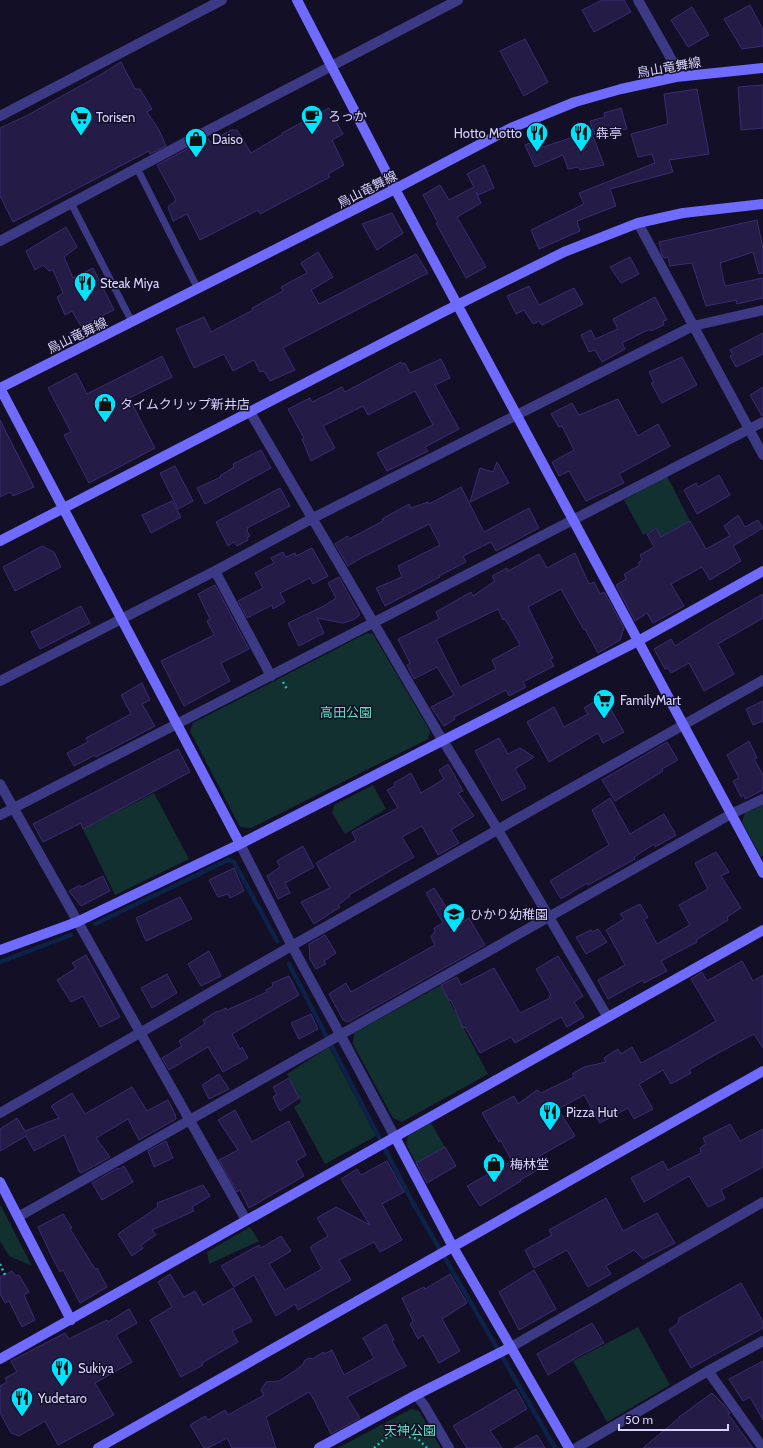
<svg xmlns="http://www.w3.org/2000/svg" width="763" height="1448" font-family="Cabin,'Noto Sans JP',sans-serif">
  <rect width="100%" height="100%" fill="#130f26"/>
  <path fill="#12302f" d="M667 476 690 521 661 537 656 528 643 535 624 500Z
    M367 633 373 634 430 731 428 739 251 828 240 827 190 731 193 723Z
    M373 785 386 809 345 834 332 813 334 805Z
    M154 793 189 859 115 895 83 829Z
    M763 805V856L761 857 742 822 745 813Z
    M441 985 488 1074 402 1122 393 1118 353 1044 354 1033Z
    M329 1047 376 1136 325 1164 294 1107 301 1102 287 1074Z
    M431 1123 445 1147 416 1163 406 1144 408 1136Z
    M0 1206H1L32 1266 9 1256 0 1241Z
    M250 1227 259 1241 209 1264 207 1252Z
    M638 1327 670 1385 607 1422 573 1361Z
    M411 1409 419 1411 441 1448H338Z"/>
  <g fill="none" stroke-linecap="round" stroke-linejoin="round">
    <path stroke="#0c2248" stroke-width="4.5" d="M95 924 228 860 234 862 277 941
      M0 962 71 935
      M289 964 413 1203 555 1448"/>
  </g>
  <path fill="#241b47" stroke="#3b2d73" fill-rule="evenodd" d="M602 0H624L631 12 594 32 582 10Z
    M750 5 763 30V46L742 49 724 19Z
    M692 7 709 35 688 47 671 20Z
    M525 39 548 82 524 96 500 51Z
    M121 62 135 89H140L152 109 147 112 159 130 166 146 150 154 149 151 13 222 0 196V128L26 116 100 75Z
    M763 85V128L741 130 738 87Z
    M697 89 709 154 669 160 673 172 610 189 616 206 577 221 580 231 539 249 531 230 584 204 579 193 655 163 652 154 638 157 631 134 668 124 664 94Z
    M329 108 343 134 332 140 344 165 328 174 330 177 260 214 258 210 200 240 187 214 173 221 168 207 176 200 157 165 208 138 210 142 231 130H237L251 153 283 134 282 133Z
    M621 108 627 129 594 134 590 121 605 117 604 113Z
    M591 131 604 165 580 170 578 167 568 169 563 155 535 167 525 145 539 139 543 147Z
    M484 165 494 188 478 195 476 192 481 203 457 217 486 267 466 278 436 223H438L423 195 440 185 449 200 474 187 467 174Z
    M392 213 403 233 377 250 362 224Z
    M757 220 763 249V273L759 274 753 252 720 263 725 286 763 278V298L737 304 736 300 706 306 692 263 670 266 668 257 664 258 662 255 659 242Z
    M66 227 77 247 64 257 73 278 93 268 114 310 81 326 72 311 65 315 57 297 63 293 53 270 49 271 43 265 35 270 26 251Z
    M318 252 333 277 311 290 319 304 416 254 428 273 283 348 295 370 270 381 264 371 260 372 254 360 233 371 224 354 194 368 176 329 204 317 211 332 253 310 252 308 283 291 281 287 307 273 301 263Z
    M630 257 639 274 621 283 610 267Z
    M529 286 539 305 574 288 583 304 542 325 539 321 533 324 524 310 516 314 507 296Z
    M655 297 667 320 663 321 664 325 651 331 650 329 622 343 625 349 602 362 595 350 589 352 581 335 591 330 595 339 618 329 613 319Z
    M763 333V354L736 367 730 356 733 355 730 350Z
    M162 356 172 377 129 398 155 448 89 483 64 435 71 432 48 388 76 373 87 394Z
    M682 357 697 385 662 403 651 383 654 382 649 372Z
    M441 359 450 378 435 385 459 429 425 447 428 451 387 471 377 453 433 425 415 391 368 415 363 406 323 426 335 448 311 461 302 439 304 438 288 409 310 398 312 402 342 387 345 392 401 362 402 364 405 363 410 373Z
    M763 387V416H762L750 395Z
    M618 399 638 436 658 424 670 446 619 474 624 483 586 501 569 471 559 476 552 462 574 450 562 426 559 427 551 414 572 403 579 415Z
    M0 420 34 487 13 496 10 492 0 497Z
    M261 450 271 468 205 504 197 488 221 477 220 476 234 467 233 464Z
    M497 462 509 483 470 502 480 468 493 472Z
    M175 466 193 501 178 509 160 473Z
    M719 475 730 495 697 514 684 490 696 483 698 487Z
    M461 487 484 532 529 508 539 528 496 551 491 542 463 556 466 562 439 576 440 577 385 606 376 588 402 577 398 566 440 545 429 524 361 558 348 566 335 544 347 536 349 539 383 521 382 519 409 504 411 508 428 502 429 504Z
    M280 488 290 506 247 528 248 530 247 531 250 536 247 538 248 540 237 546 234 542 228 546 216 522Z
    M172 501 181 517 151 533 142 515Z
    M738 515 745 527 758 520 763 528 733 546 741 561 710 580 702 567 671 584 684 606 653 623 647 613 635 621 616 585 626 579 624 574 640 565 638 563 642 560 640 555 654 547 647 534 656 528 661 537 690 521 706 549 730 536 724 526Z
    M42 546 54 552 61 567 15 591 3 567Z
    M312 548 328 576 313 584 310 578 280 593 285 602 273 609 272 605 247 618 238 601 263 588 255 573 274 563 271 558 283 552 286 557 295 553 296 556Z
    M575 553 589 584 594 582 600 594 604 592 624 628 620 640 598 653 585 629 584 630 561 589 528 607 553 658 550 659 554 666 523 682 526 687 509 696 506 690 454 717 455 719 444 726 431 707 454 695 437 667 414 679 407 665 410 663 398 639 439 619 436 612 471 592 473 596 495 581 492 576 507 568 508 571 539 554 547 568ZM498 609 503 620 505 619 520 645 492 660 496 669 460 687 436 639Z
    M339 577 360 615 353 620 343 623 317 618 324 633 299 646 288 623 324 606 336 598 328 583Z
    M215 585 249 649 221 663 230 681 184 706 161 661 214 635 207 621 210 619 198 594Z
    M763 594V618L718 644 734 674 704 691 689 663 671 673 668 668 665 669 654 649 671 639 675 646 710 624Z
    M81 606 90 623 40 649 31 632Z
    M142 683 150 700 142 704 155 726 96 757 95 755 74 766 67 753 88 742 86 738 131 714 121 695Z
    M603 696 624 732 603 743 598 733 549 762 527 722 554 707 564 727 588 714 584 708Z
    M763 701V721L753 725 746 709Z
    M499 738 508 754 520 748 534 757 515 769 526 788 502 801 475 751Z
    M749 741 757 758 754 759 763 775V790L745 799 744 795 741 797 733 781 739 778 727 755Z
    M667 742 678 760 662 769 663 771 615 801 602 780Z
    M178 749 190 772 83 829 81 823 43 842 33 824Z
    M448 764 463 791 458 793 474 816 451 830 459 843 438 855 422 826 402 837 414 857 349 895 350 896 338 905 340 907 314 924 301 902 330 888 316 863 356 840 352 832 398 808 387 790 395 786 394 783 411 773 421 793 444 779 439 770Z
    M610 798 630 834 664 814 676 835 655 847 654 844 634 857 635 859 588 885 587 883 561 899 550 881 609 845 592 810Z
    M303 846 314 867 285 883 290 893 278 899 267 876 280 867 277 861Z
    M716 852 729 872 721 876 741 908 727 917 728 920 696 940 697 942 661 961 667 971 644 983 643 980 608 999 598 980 625 965 606 930 624 919 620 914 640 904 648 917 644 920 657 944 690 925 679 905 708 889 695 863Z
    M234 868 244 891 230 898 228 894 218 897 209 880Z
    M103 876 110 891 81 906 69 891 80 885 81 887Z
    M434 888 458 925 469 918 485 945 348 1022 343 1020 329 994 346 983 351 992 435 945 431 937 435 931 434 928 443 923 426 893Z
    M180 897 192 919 146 941 136 918Z
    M598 929 607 942 586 954 576 937 591 930 592 932Z
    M325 935 336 953 324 961 326 964 316 969 310 959 309 944Z
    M209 951 221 976 201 986 188 964Z
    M86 955 120 1017 100 1027 83 996 71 1002 57 980 76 968 72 963Z
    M558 956 583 996 574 1002 584 1017 567 1027 561 1017 515 1043 511 1037 480 1053 465 1027 463 1028 451 1000 449 1001 441 985 457 977 461 985 494 968 520 1013 550 998 549 996 551 995 536 969Z
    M742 961 753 981 763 975V1048L754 1034 718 1053 689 1070 691 1073 671 1084 663 1070 639 1084 653 1109 634 1119 628 1108 600 1123 584 1095 558 1109 575 1136 538 1157 543 1167 520 1180 521 1181 480 1206 467 1186 512 1161 501 1141 499 1142 482 1113 514 1096 518 1104 537 1090 541 1093 574 1077 572 1074 584 1067 606 1062 604 1058 618 1049 621 1054 632 1047 641 1063 671 1047 716 1021 691 979 702 972 707 981Z
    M167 974 177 993 152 1008 141 988Z
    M289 976 299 995 232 1034 240 1049 242 1047 248 1058 223 1072 208 1047 169 1070 162 1058 182 1046 179 1041 205 1024 203 1020 217 1011 218 1012 226 1008 227 1010 267 992 266 990 273 986 272 983Z
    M311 1014 318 1029 299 1039 291 1023Z
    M219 1074 229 1089 209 1099 202 1085Z
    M289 1078 299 1098 280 1111 273 1097 277 1094 273 1087Z
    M132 1087 147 1111 168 1100 175 1114 176 1119 139 1140 128 1119 96 1138 110 1157 85 1171 80 1173 64 1135 34 1151 26 1136 0 1151V1129L17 1118 25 1131 59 1118 51 1106 72 1093 85 1114Z
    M235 1110 252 1142 289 1121 306 1155 296 1161 304 1176 249 1208 240 1190 237 1192 219 1160 238 1150 218 1120Z
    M730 1124 740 1141 763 1129V1167L721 1190 725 1199 708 1207 689 1176 644 1202 631 1178 663 1161 668 1170 701 1153 700 1148 706 1144 703 1138Z
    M166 1141 173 1158 154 1167 148 1151Z
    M445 1147 456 1166 427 1183 416 1163Z
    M387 1161 404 1192 382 1204 402 1240 380 1252 374 1242 339 1260 351 1280 298 1310 295 1304 276 1316 254 1275 234 1287 221 1266 259 1245 261 1248 281 1236 291 1251 269 1264 285 1290 322 1269 310 1247 328 1236 317 1218 336 1207 370 1225 341 1179 357 1169 361 1175Z
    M124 1166 133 1182 102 1200 92 1183 118 1168 119 1169Z
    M203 1185 210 1196 192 1207 194 1211 152 1230 156 1235 141 1245 143 1248 132 1256 118 1234 158 1207 157 1203Z
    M606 1198 623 1231 657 1213 675 1243 643 1259 634 1250 606 1266 611 1274 588 1287 567 1250 534 1268 525 1250 552 1235 549 1230Z
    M63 1214 72 1228 70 1229 95 1269 97 1268 107 1287 80 1303 63 1270 60 1272 52 1257 38 1227Z
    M534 1270 556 1309 519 1330 499 1292Z
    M12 1271 16 1276 19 1275 29 1292 24 1295 35 1320 22 1327 9 1301 5 1303 0 1294V1277Z
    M170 1274 184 1297 195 1291 203 1305 233 1288 252 1321 232 1331 238 1342 202 1363 203 1365 181 1377 150 1320 172 1307 158 1282Z
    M450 1274 467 1303 442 1319 460 1351 439 1363 423 1335 418 1339 410 1324 413 1321 402 1298 424 1287 425 1289Z
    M741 1283 763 1322V1328L691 1368 669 1330 678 1323 679 1318Z
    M129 1309 137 1323 116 1335 132 1362 95 1383 114 1415 58 1445 45 1421 19 1436 11 1433 0 1413V1386L7 1382 5 1378 17 1372 11 1361 65 1333 69 1339 107 1320 108 1322Z
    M592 1323 604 1343 579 1356 548 1375 537 1354Z
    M386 1324 394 1340 392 1341 406 1366 347 1397 360 1418 331 1434 314 1400 309 1392 266 1417 276 1448H232L227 1438 208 1448H204L190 1425 205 1416 208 1420 225 1410 228 1415 264 1395 261 1390 266 1382 279 1381 296 1370 303 1364 305 1360 309 1358 313 1359 323 1352 324 1354 332 1350 344 1375 374 1358 363 1338Z
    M763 1361V1420L750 1397 743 1401 729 1379Z
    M516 1389 527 1409 490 1431 502 1448H467L453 1426Z
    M712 1393 724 1405 730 1413 728 1414 753 1448H643L679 1418V1417Z
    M537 1435 545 1448H514Z"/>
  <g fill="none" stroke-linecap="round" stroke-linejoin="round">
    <path stroke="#2fb8b0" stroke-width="2.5" stroke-dasharray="2 3" stroke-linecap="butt" d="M283 682 287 689
      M0 1264 5 1275
      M374 1448 388 1436 396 1434 418 1439 427 1448"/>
    <path stroke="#3d3a85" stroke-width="7" d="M137 168 198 289
      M71 203 132 322"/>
    <path stroke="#3d3a85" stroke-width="10" d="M638 0 668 53 672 61 676 77
      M0 116 222 0
      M638 223 763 455
      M0 241 205 132 458 0
      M250 412 437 731 498 830 607 1016
      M215 571 271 676
      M0 681 215 571 313 518 693 326 763 310
      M0 784 246 1220
      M0 815C255 684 509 553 763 422
      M240 844 292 946 341 1036 395 1137
      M0 1113 302 940 763 680
      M18 1217 731 814 763 799
      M511 1347 763 1202
      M708 1371 763 1341
      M416 1395 424 1405 449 1448
      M576 1448 708 1371 763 1448"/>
    <path stroke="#6f6bff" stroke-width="10" d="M297 0 395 189 763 873
      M0 388 395 189 511 128 575 102 621 89 676 77 763 68
      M0 388 240 844
      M0 541 445 311 564 252 638 223 683 213 763 204
      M0 950 77 922 240 844 638 641 763 571
      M395 1137 453 1247 569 1448
      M0 1182 71 1320
      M0 1359 763 930
      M98 1448 763 1071
      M319 1448 416 1395 511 1347"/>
  </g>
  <defs>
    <g id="cafe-pin" transform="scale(1.15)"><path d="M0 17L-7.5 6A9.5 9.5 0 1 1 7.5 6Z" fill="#00e5ff" stroke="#130f26"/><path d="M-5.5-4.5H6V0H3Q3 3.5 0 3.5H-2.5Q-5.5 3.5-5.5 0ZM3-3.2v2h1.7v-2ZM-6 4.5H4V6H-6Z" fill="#111"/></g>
    <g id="supermarket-pin" transform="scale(1.15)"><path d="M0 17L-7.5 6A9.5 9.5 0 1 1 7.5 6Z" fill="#00e5ff" stroke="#130f26"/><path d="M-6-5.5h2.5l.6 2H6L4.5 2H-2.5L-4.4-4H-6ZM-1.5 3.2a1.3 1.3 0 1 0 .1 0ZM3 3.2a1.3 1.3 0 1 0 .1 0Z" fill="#111"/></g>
    <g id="restaurant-pin" transform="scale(1.15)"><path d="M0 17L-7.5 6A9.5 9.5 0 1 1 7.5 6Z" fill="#00e5ff" stroke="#130f26"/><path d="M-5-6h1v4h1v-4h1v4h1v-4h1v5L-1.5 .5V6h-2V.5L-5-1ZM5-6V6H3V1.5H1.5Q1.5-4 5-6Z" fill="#111"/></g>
    <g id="shop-pin" transform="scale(1.15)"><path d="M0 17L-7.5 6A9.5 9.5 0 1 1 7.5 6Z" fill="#00e5ff" stroke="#130f26"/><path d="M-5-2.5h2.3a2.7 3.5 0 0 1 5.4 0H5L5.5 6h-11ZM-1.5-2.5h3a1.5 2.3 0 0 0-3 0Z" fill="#111"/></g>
    <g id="school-pin" transform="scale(1.15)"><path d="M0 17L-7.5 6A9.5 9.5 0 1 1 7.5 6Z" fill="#00e5ff" stroke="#130f26"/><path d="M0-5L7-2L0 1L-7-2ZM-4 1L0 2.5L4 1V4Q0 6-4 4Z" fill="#111"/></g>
  </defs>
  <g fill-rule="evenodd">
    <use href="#cafe-pin" x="312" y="116"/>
    <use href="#supermarket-pin" x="81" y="117"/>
    <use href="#restaurant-pin" x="537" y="133"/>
    <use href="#restaurant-pin" x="581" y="133"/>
    <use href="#shop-pin" x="196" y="139"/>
    <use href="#restaurant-pin" x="85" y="283"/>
    <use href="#shop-pin" x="105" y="404"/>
    <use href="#supermarket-pin" x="604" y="700"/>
    <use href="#school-pin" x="454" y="914"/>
    <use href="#restaurant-pin" x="550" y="1112"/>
    <use href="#shop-pin" x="494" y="1164"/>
    <use href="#restaurant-pin" x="62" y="1368"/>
    <use href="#restaurant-pin" x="22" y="1398"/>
  </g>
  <g text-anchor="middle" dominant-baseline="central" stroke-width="3" stroke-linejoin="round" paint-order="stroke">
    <g font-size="13" fill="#d9d4ff" stroke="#130f26">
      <text transform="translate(669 67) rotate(-10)">鳥山竜舞線</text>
      <text transform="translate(367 189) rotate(-27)">鳥山竜舞線</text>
      <text transform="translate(77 335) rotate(-26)">鳥山竜舞線</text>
    </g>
    <g font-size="13" fill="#d9d4ff" stroke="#130f26" text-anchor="start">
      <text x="328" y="116">ろっか</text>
      <text x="96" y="117">Torisen</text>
      <text x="522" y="133" text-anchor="end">Hotto Motto</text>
      <text x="596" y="133">犇亭</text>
      <text x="212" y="139">Daiso</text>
      <text x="100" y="283">Steak Miya</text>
      <text x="120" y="404">タイムクリップ新井店</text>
      <text x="620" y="700">FamilyMart</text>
      <text x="470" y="914">ひかり幼稚園</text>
      <text x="566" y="1112">Pizza Hut</text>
      <text x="510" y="1164">梅林堂</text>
      <text x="78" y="1368">Sukiya</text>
      <text x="38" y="1398">Yudetaro</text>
    </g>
    <g font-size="13" fill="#5fe0c0" stroke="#130f26">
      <text x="346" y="712">高田公園</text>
      <text x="410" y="1430">天神公園</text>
    </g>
  </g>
  <path d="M619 1424v6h109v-6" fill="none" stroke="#d9d4ff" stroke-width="2"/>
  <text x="625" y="1424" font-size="12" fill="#d9d4ff" stroke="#130f26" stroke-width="3" paint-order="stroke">50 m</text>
</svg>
